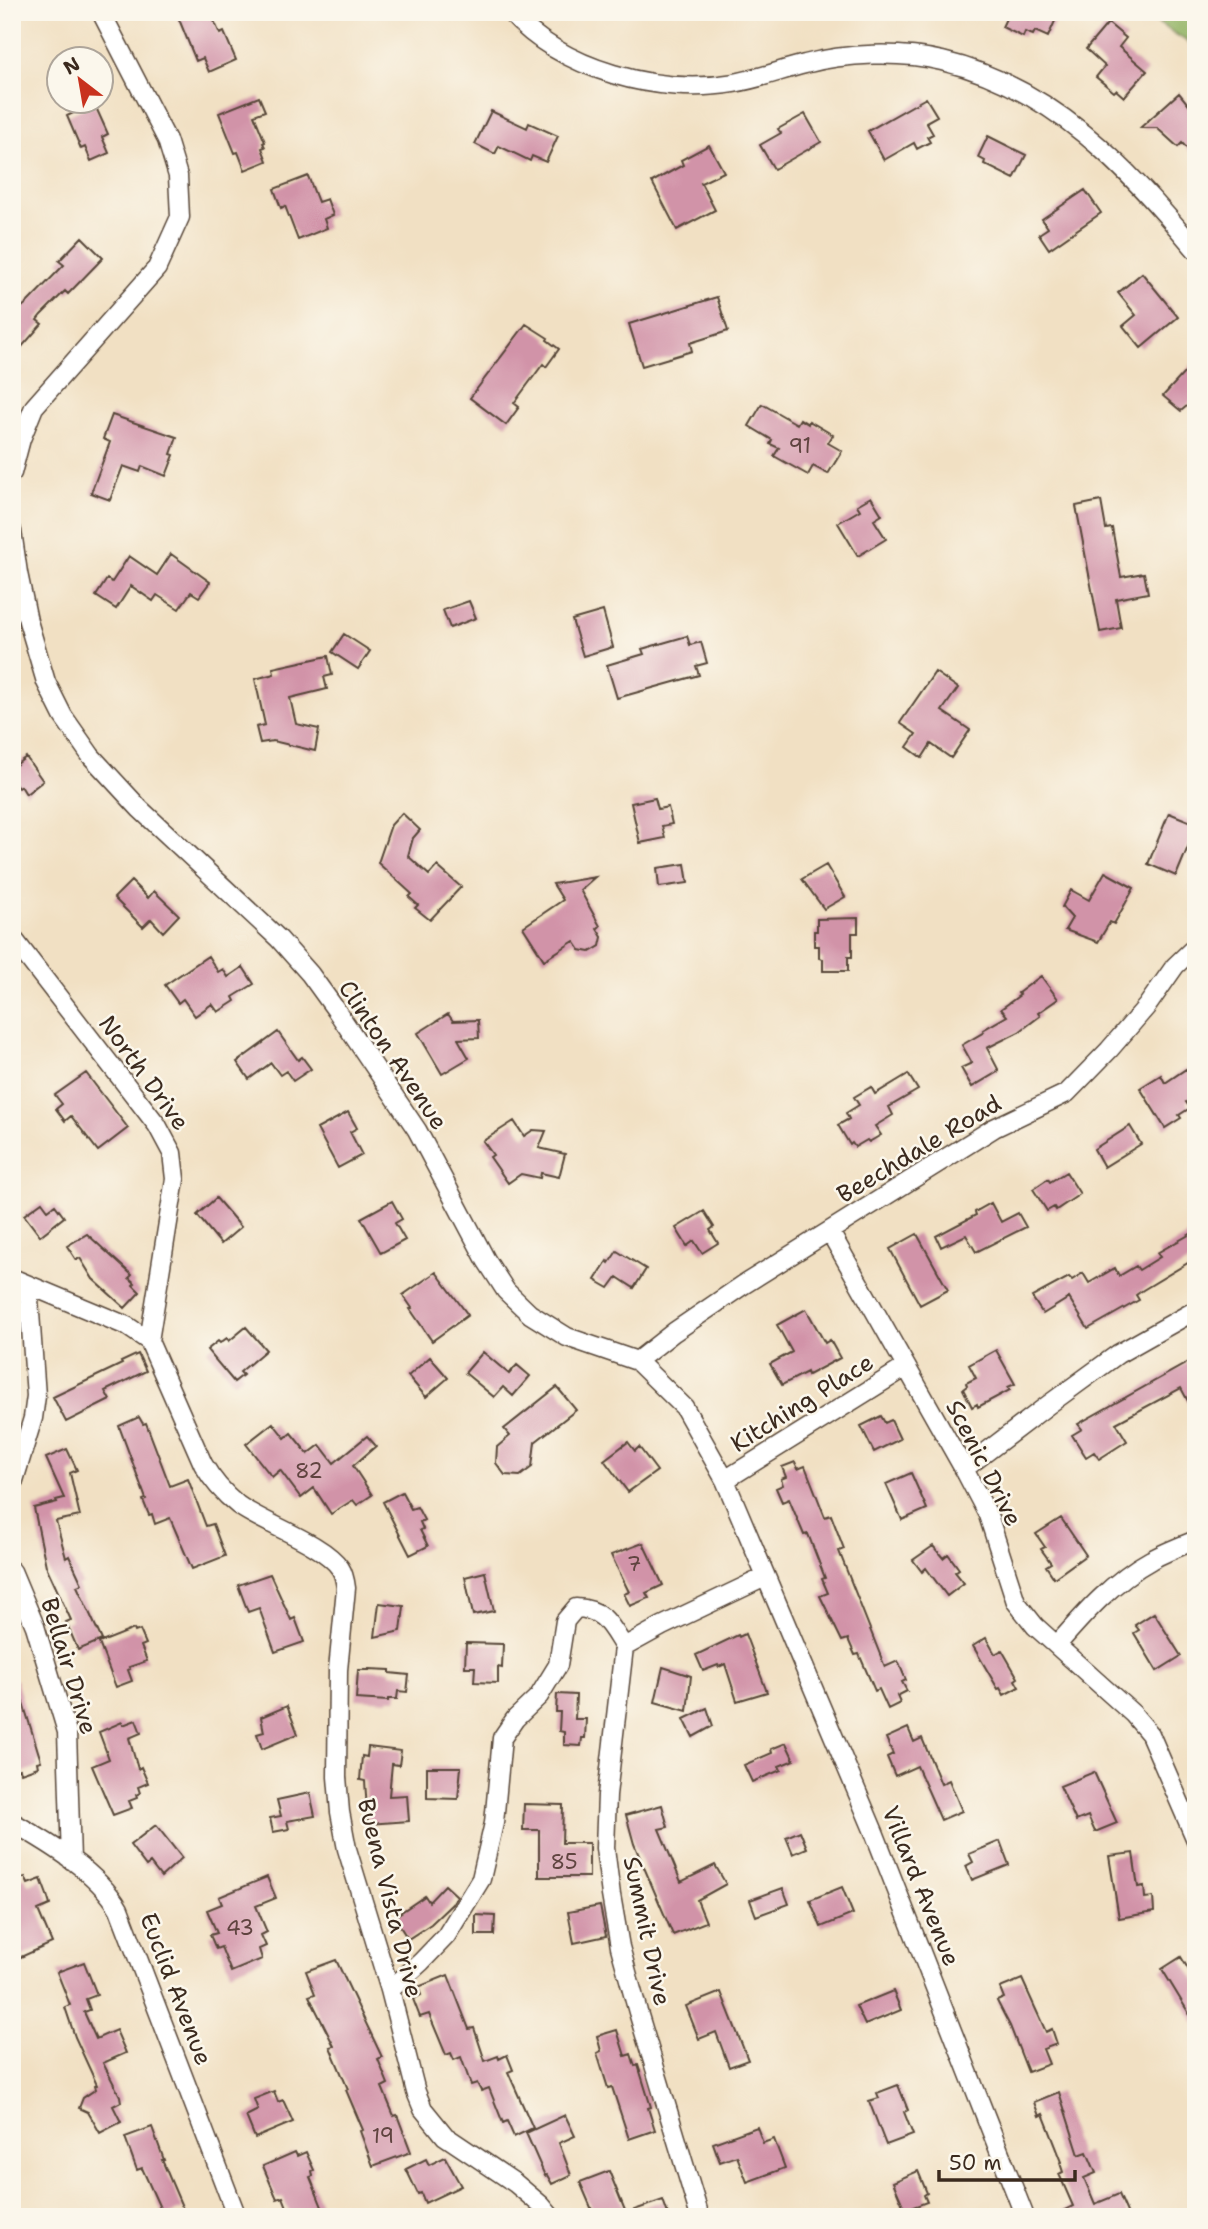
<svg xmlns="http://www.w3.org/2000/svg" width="1208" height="2229" font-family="'Shantell Sans',sans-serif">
  <rect width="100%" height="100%" fill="#fbf7ec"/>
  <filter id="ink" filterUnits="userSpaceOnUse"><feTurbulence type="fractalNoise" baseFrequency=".0143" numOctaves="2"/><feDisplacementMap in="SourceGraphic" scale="14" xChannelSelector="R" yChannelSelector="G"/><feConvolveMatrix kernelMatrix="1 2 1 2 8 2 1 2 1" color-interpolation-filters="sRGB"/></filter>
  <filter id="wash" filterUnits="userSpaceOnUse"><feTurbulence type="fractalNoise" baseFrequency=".00686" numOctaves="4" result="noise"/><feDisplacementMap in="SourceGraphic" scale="28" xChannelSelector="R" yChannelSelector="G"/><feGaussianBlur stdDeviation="1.57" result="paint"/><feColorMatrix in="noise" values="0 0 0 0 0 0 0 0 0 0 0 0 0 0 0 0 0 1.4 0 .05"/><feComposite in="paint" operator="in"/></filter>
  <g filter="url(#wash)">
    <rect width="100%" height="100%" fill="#f1e0c3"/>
    <path fill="#96b669" stroke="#687044" stroke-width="2" d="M1141 12H1196V47Z"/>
    <g id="blocks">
      <path fill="#d193a8" d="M176 12H210L220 34 224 32 236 60 209 72 203 58 196 61Z
        M1009 12H1059L1048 37 1035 31 1033 35 1025 32 1023 37 1002 27Z
        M1108 23 1126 38 1119 47 1147 71 1124 97 1116 90 1114 92 1096 77 1105 66 1086 49Z
        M1179 93 1196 114V158L1182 143 1178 147 1157 128H1140Z
        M259 97 265 111 254 115 265 142 263 143 265 147 262 148 267 161 245 170 238 152 235 153 219 113Z
        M926 98 937 116 926 122 933 134 927 137 930 142 917 149 914 143 884 160 868 131Z
        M94 103 108 134 102 137 109 153 91 161 85 147 81 149 67 116Z
        M491 111 527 128 529 123 558 136 546 162 532 156 530 161 499 146 495 154 475 144Z
        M805 114 821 142 774 169 760 145 781 133 778 129Z
        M988 136 1026 155 1014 179 984 164 985 161 978 157Z
        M709 145 724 172 701 183 715 210 677 230 652 182 683 165 681 160Z
        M308 176 318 202 327 199 333 215 324 219 327 228 298 240 285 206 281 208 274 189Z
        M1085 190 1101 213 1049 249 1039 234 1048 228 1042 219Z
        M82 237 103 258 68 294 65 291 41 315 37 320 42 324 12 358V298L22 307 28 302 64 265 59 261Z
        M1142 273 1178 317 1141 348 1123 326 1136 315 1118 293Z
        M717 297 728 331 690 343 692 351 642 366 629 324Z
        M526 324 548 338 547 340 559 349 546 367 543 364 514 403 519 407 506 425 470 398Z
        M1196 360V398L1181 411 1163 396Z
        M762 404 797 424 800 419 808 424 809 421 833 435 828 443 842 451 828 474 813 466 808 475 774 456 779 448 770 444 772 440 749 426Z
        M112 415 177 437 171 454 174 455 166 476 142 466 140 472 123 466 110 500 91 493 110 442 103 439Z
        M871 497 882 515 874 520 886 539 858 556 838 523 860 510 857 505Z
        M1101 501 1106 529 1112 528 1121 577 1144 573 1148 593 1116 599 1121 628 1100 632 1076 506Z
        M171 554 210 582 199 597 191 592 179 609 157 595 153 601 131 586 116 609 96 596 107 579 112 582 129 556 157 575Z
        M469 601 476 618 450 628 443 610Z
        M603 611 613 647 583 656 572 620Z
        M344 634 370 651 358 669 332 652Z
        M687 636 690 645 701 642 707 663 696 666 699 675 617 698 607 665 644 654 642 649Z
        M328 656 332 675 324 677 327 689 290 698 296 724 319 729 315 751 273 741 260 743 256 727 265 725 255 679 274 674 273 668Z
        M935 672 958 688 942 711 970 730 951 758 931 744 922 758 907 747 916 734 900 723Z
        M26 757 43 781 26 794 21 786 18 788 12 780V768Z
        M655 798 658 809 668 807 672 824 662 826 665 838 640 843 631 803Z
        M402 813 420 830 413 838 408 856 429 875 437 866 461 887 430 920 415 908 418 905 409 897 412 894 378 863 391 825Z
        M1169 813 1196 824V844L1190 842 1176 876 1148 864Z
        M685 864 688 883 659 887 657 868Z
        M826 865 845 897 824 909 802 879Z
        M1105 872 1134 888 1114 924 1110 922 1098 942 1065 930 1072 918 1062 907 1071 890 1089 900Z
        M595 877 580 890 600 926 597 929 602 937 600 946 590 952 580 950 574 941 544 960 523 927 563 900 553 884Z
        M131 881 148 898 154 891 179 915 163 932 151 919 143 927 114 898Z
        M858 918V933H852V957H848V971H823V959L819 958V946H814V931H817V919Z
        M208 956 218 972 223 969 228 977 243 967 254 984 233 997 235 1001 218 1012 212 1004 195 1016 183 999 178 1003 165 985Z
        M1041 976 1058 999 1038 1013 1040 1016 1019 1032 987 1048 999 1071 972 1087 961 1068 972 1063 962 1045 984 1032 983 1030 1007 1016 1001 1009 1020 995 1018 993Z
        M448 1014 453 1021 478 1020 479 1038 458 1039 469 1058 442 1074 418 1033Z
        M278 1032 298 1060 302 1057 311 1069 293 1081 286 1071 280 1075 271 1063 249 1079 237 1062Z
        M1186 1069 1196 1084V1096L1186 1102 1190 1108 1179 1115 1181 1118 1165 1128 1140 1088 1161 1075 1165 1083Z
        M86 1073 128 1128 98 1151 71 1116 65 1121 56 1109 62 1104 55 1095Z
        M908 1074 918 1090 889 1107 893 1115 875 1126 881 1135 869 1142 867 1140 855 1147 852 1143 850 1145 838 1125 849 1119 846 1113 859 1105 854 1097 871 1087 875 1094Z
        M348 1112 357 1128 350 1132 362 1155 338 1168 317 1129Z
        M514 1121 524 1136 533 1130 546 1131 539 1148 565 1154 559 1177 541 1173 540 1178 521 1174 508 1183 490 1157 493 1155 483 1141Z
        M1130 1126 1141 1144 1104 1167 1094 1149Z
        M1066 1172 1080 1194 1056 1210 1054 1207 1047 1211 1033 1189 1048 1179 1050 1182Z
        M216 1198 241 1227 221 1244 197 1215Z
        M392 1201 402 1219 395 1223 405 1240 381 1253 361 1218Z
        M42 1202 48 1210 55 1205 64 1217 40 1236 24 1215Z
        M991 1203 1001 1222 1018 1213 1026 1227 976 1252 966 1235 941 1247 936 1236 976 1215 975 1212Z
        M704 1211 714 1227 710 1230 718 1243 702 1253 694 1241 687 1246 676 1228Z
        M1196 1231V1258L1143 1290 1136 1295 1139 1300 1088 1329 1069 1298 1043 1314 1032 1297 1069 1277 1072 1280 1083 1273 1089 1283 1115 1268 1119 1276 1136 1266 1139 1270 1160 1257 1157 1253Z
        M87 1234 132 1275 129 1278 135 1283 133 1285 140 1292 125 1308 93 1279 80 1258 76 1260 67 1246Z
        M917 1234 948 1290 920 1305 890 1249Z
        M617 1251 646 1269 634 1288 617 1277 609 1288 595 1280 607 1261 609 1263Z
        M436 1272 468 1315 432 1341 410 1309 412 1308 403 1295Z
        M806 1309 825 1343 830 1340 840 1358 808 1375 807 1372 782 1385 770 1364 792 1352 777 1325Z
        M246 1327 266 1350 240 1372 243 1375 234 1382 207 1350 218 1341 220 1343 227 1338 229 1341Z
        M996 1350 1015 1384 1008 1387 1010 1390 978 1407 977 1404 972 1407 963 1389 967 1386 966 1383 976 1378 969 1365Z
        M483 1352 509 1374 517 1365 530 1376 513 1396 503 1387 494 1397 465 1373Z
        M138 1354 146 1371 105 1391 110 1400 66 1422 53 1397 122 1364 121 1362Z
        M430 1357 448 1378 426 1397 408 1376Z
        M1196 1358V1416L1181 1388 1116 1423 1127 1441 1099 1459 1094 1452 1086 1457 1072 1435 1082 1429 1078 1424Z
        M557 1387 576 1410 535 1442 532 1467 520 1476 505 1475 496 1463 497 1447 510 1436 504 1429Z
        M881 1416 885 1423 891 1420 900 1439 874 1452 861 1426Z
        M139 1417 143 1424 146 1423 170 1486 188 1479 206 1526 213 1524 225 1556 192 1569 170 1518 155 1524 152 1514 149 1515 143 1500 146 1499 119 1426Z
        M273 1423 285 1438 291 1433 308 1454 320 1445 334 1463 367 1436 376 1446 353 1466 372 1495 357 1505 353 1500 331 1514 314 1488 301 1498 280 1470 272 1477 246 1444Z
        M628 1442 635 1451 639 1447 657 1471 628 1492 604 1460Z
        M67 1449 77 1470 70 1473 80 1516 56 1521 66 1558 69 1556 82 1584 77 1586 102 1640 78 1650 66 1622 71 1620 46 1566 34 1508 57 1502 56 1500 64 1498 46 1458Z
        M795 1462 798 1469 805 1466 825 1517 831 1515 844 1549 839 1551 885 1667 898 1661 906 1680 902 1682 907 1691 897 1696 900 1703 888 1709 879 1689 875 1691 859 1654 855 1655 848 1639 842 1641 820 1596 828 1593 822 1579 825 1578 808 1534 804 1535 789 1499 782 1502 776 1488 783 1485 781 1479 786 1477 782 1467Z
        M911 1473 927 1509 902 1520 886 1484Z
        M402 1492 411 1509 417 1507 424 1520 420 1522 423 1529 420 1530 428 1546 410 1555 383 1502Z
        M1061 1518 1086 1555 1054 1578 1046 1566 1051 1563 1041 1549 1045 1547 1036 1534Z
        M643 1543 663 1585 646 1593 649 1598 630 1606 624 1594 629 1592 611 1555Z
        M933 1546 943 1558 948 1554 959 1569 955 1572 964 1583 947 1596 926 1568 922 1572 913 1560Z
        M485 1572 494 1611 473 1615 465 1577Z
        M270 1574 291 1620 295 1618 304 1642 275 1652 259 1608 248 1612 238 1585Z
        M379 1603 404 1606 401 1631 375 1637Z
        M1154 1613 1181 1656 1157 1671 1134 1633 1139 1630 1135 1625Z
        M134 1629 135 1632 140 1630 146 1644 141 1646 147 1661 129 1667 130 1669 128 1670 132 1681 116 1687 99 1643Z
        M745 1634 767 1692 737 1701 725 1664 719 1667 718 1665 703 1671 696 1655 738 1635 739 1637Z
        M986 1638 995 1654 1002 1650 1018 1678 1015 1680 1019 1687 1004 1695 1000 1688 998 1689 973 1646Z
        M466 1643 503 1644 502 1668 498 1667V1683L474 1682 475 1667H465Z
        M663 1667 691 1676 687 1711 655 1702Z
        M369 1669 390 1670V1673L409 1675 407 1692 398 1691 397 1699H388V1701L356 1699 358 1670H369Z
        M12 1680H16L41 1761 37 1762 38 1767 21 1773 20 1769 12 1771Z
        M557 1694 576 1695 575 1719H586L585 1738H582L581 1746 564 1745V1732L559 1731 560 1712H556Z
        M287 1706 298 1734 262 1749 257 1734 264 1732 261 1717Z
        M707 1708 713 1726 693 1737 684 1719Z
        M136 1720 141 1733 129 1738 138 1769 141 1767 148 1783 138 1787 140 1793 136 1795 137 1798 129 1801 132 1808 113 1815 92 1766 109 1759 99 1732 122 1722 123 1725Z
        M908 1728 914 1742 922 1738 941 1784 949 1780 962 1811 941 1820 917 1766 895 1776 887 1757 893 1754 886 1738Z
        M786 1743 794 1760 779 1766 781 1770 752 1782 744 1765 772 1753 771 1749Z
        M368 1747 401 1751 399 1765 392 1764 389 1796 407 1795 409 1821 368 1824 365 1781 360 1780 362 1756 367 1757Z
        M427 1767H461L458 1799 427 1798Z
        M1094 1772 1117 1823 1095 1832 1088 1816 1076 1821 1060 1786Z
        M310 1793 315 1816 287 1821 289 1829 273 1832 270 1818 281 1816 277 1800Z
        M524 1804 563 1805 562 1843H589V1877H539V1830H523Z
        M662 1805 668 1827 659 1829 681 1882 715 1865 726 1884 697 1900 706 1922 673 1935 634 1844 626 1815Z
        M156 1825 182 1858 161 1877 150 1863 146 1866 130 1845Z
        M800 1831 807 1848 793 1854 786 1837Z
        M1000 1841 1009 1865 972 1880 966 1866 973 1862 969 1854Z
        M1133 1853 1138 1887 1144 1886 1145 1898 1153 1897 1154 1912 1119 1918 1109 1856Z
        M25 1877 28 1884 41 1879 47 1895 50 1905 38 1910 52 1943 12 1961V1882Z
        M267 1877 276 1898 256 1906 267 1932 261 1935 266 1946 259 1949 262 1959 231 1972 221 1947 216 1949 210 1935 217 1933 207 1910 222 1904 219 1897Z
        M445 1885 457 1896 452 1904 431 1924 408 1939 394 1917 425 1896 429 1902Z
        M842 1887 853 1914 821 1927 810 1900Z
        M783 1888 789 1904 756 1916 750 1900Z
        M600 1906 606 1936 574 1943 568 1912Z
        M476 1915 495 1916 494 1935H476Z
        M1181 1957 1196 1982V2025L1162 1969Z
        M336 1960 382 2057 378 2059 388 2084 382 2087 394 2116 397 2115 411 2152 373 2166 360 2131 363 2130 346 2090 348 2089 330 2047 334 2046 309 1996 315 1994 306 1971Z
        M84 1962 97 1995 86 1999 90 2010 84 2012 96 2039 116 2030 126 2053 103 2063 120 2096 121 2102 113 2106 121 2122 100 2133 88 2112 79 2108 83 2098 96 2089 95 2086 97 2085 75 2037 65 2007 70 2005 57 1972Z
        M448 1975 469 2029 474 2028 485 2061 498 2056 499 2059 507 2055 513 2070 508 2072 533 2128 514 2137 507 2121 503 2123 489 2088 481 2091 477 2083 471 2085 461 2057 454 2060 451 2053 446 2055 429 2014 420 2017 413 1999 421 1995 418 1987Z
        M1022 1979 1046 2032 1052 2029 1057 2044 1043 2049 1049 2064 1028 2072 1010 2026 997 2001 1004 1998 1000 1988Z
        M893 1991 901 2010 865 2025 856 2006Z
        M721 1992 748 2060 729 2067 716 2032 699 2039 686 2006Z
        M617 2030 625 2056 631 2054 635 2066 638 2065 651 2107 648 2108 655 2130 629 2139 612 2087 608 2088 597 2053 601 2051 597 2036Z
        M898 2085 908 2110 904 2112 913 2135 886 2145 869 2101 879 2098 877 2093Z
        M274 2091 278 2102 283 2100 293 2122 255 2138 246 2116 258 2110 254 2099Z
        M1059 2092 1079 2155 1087 2152 1096 2173 1084 2178 1095 2204 1119 2194 1129 2217H1051L1073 2206 1059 2174 1063 2172 1060 2163 1062 2162 1043 2114 1039 2116 1034 2102Z
        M565 2115 575 2136 559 2143 571 2175 552 2184 547 2175 545 2176 526 2133Z
        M152 2127 164 2160H162L183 2209 164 2217 142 2168 137 2170 125 2137Z
        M757 2127 763 2143 774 2139 785 2168 747 2182 737 2156 720 2162 713 2143Z
        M295 2152 297 2156 306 2152 314 2170 312 2171 313 2176 310 2177 326 2217H291L283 2197 277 2199 263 2166Z
        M445 2157 461 2186 425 2203 421 2193 418 2194 406 2169 426 2159 429 2165Z
        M609 2171 626 2213 663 2200 669 2217H595L580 2182Z
        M918 2171 927 2193 924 2195 927 2202 905 2210 893 2182Z"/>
    </g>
  </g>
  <g filter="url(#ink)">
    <use href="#blocks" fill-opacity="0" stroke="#564537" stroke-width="2"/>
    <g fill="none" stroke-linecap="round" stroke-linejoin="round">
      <g stroke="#564537" stroke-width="21">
        <path id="street" d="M510 12C562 70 659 96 734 83 758 79 781 70 805 64 845 53 901 51 942 61 1051 86 1127 167 1196 250
          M12 473 21 439 34 407 157 268 180 217 178 176 167 140 101 12
          M12 531 18 573 28 621 46 682 63 716 91 756 140 809 279 939 310 974 336 1010 417 1130 486 1260 506 1291 530 1314 567 1337 637 1361 684 1407 725 1480 874 1832 1025 2217
          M12 937 157 1125 172 1153 175 1179 149 1341
          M830 1232 964 1469 988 1515 1016 1602 1035 1626 1133 1714 1150 1734 1196 1840
          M12 1278 127 1326 149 1341 203 1464C212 1480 223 1493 238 1505 264 1524 323 1543 340 1568 344 1574 345 1580 346 1588L338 1670 337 1777 340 1812 347 1849 390 1990 416 2092 423 2109 445 2136 515 2183 541 2205 551 2217
          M637 1361 674 1332 743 1285 994 1128 1067 1093 1109 1050 1147 1006 1175 966 1196 946
          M964 1469 1048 1405 1118 1354 1196 1310
          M725 1480 906 1367
          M12 1487 33 1418 36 1396 28 1285
          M12 1571 35 1626 67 1732 71 1860
          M1057 1645C1084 1614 1114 1580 1151 1560 1165 1552 1181 1546 1196 1540
          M624 1647 607 1795 605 1848 611 1895 620 1947 638 2012 700 2217
          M624 1647 662 1626 765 1577
          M12 1822C49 1843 98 1872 119 1909L237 2217
          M390 1990 421 1962 446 1936 481 1879 494 1823 502 1738 515 1719 539 1696 558 1665 565 1621 576 1608C604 1609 610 1625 624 1647"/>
      </g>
      <use href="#street" stroke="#fff" stroke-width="18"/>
    </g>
  </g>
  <g text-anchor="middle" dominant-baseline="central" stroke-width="5" stroke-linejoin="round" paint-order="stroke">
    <g font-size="21" fill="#604440">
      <text x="800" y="446">91</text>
      <text x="309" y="1471">82</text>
      <text x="634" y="1564">7</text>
      <text x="564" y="1862">85</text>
      <text x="240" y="1928">43</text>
      <text x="383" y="2136">19</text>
    </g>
    <g font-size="24" fill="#3b2a1e" stroke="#fbf7ec">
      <text transform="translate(393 1055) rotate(56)">Clinton Avenue</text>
      <text transform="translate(144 1073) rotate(54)">North Drive</text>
      <text transform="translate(919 1149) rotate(-31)">Beechdale Road</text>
      <text transform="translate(802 1403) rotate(-32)">Kitching Place</text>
      <text transform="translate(984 1463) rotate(63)">Scenic Drive</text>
      <text transform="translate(69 1666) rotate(73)">Bellair Drive</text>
      <text transform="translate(921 1886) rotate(68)">Villard Avenue</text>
      <text transform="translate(390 1898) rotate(76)">Buena Vista Drive</text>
      <text transform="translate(647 1931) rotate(78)">Summit Drive</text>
      <text transform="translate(176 1989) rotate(69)">Euclid Avenue</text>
    </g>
  </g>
  <rect width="1208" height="2229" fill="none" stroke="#fbf7ec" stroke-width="42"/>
  <g transform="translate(80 80) rotate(329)"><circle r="33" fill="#fbf7ec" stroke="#aea59a" stroke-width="2"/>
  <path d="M0-5L12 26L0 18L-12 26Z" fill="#c8321e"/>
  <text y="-10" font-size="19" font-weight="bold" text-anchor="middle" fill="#3b2a1e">N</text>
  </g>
  <path d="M939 2170v10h136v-10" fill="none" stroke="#3b2a1e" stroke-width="3.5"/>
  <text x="949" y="2170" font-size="21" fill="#3b2a1e" stroke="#fbf7ec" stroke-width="5" paint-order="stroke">50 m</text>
</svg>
